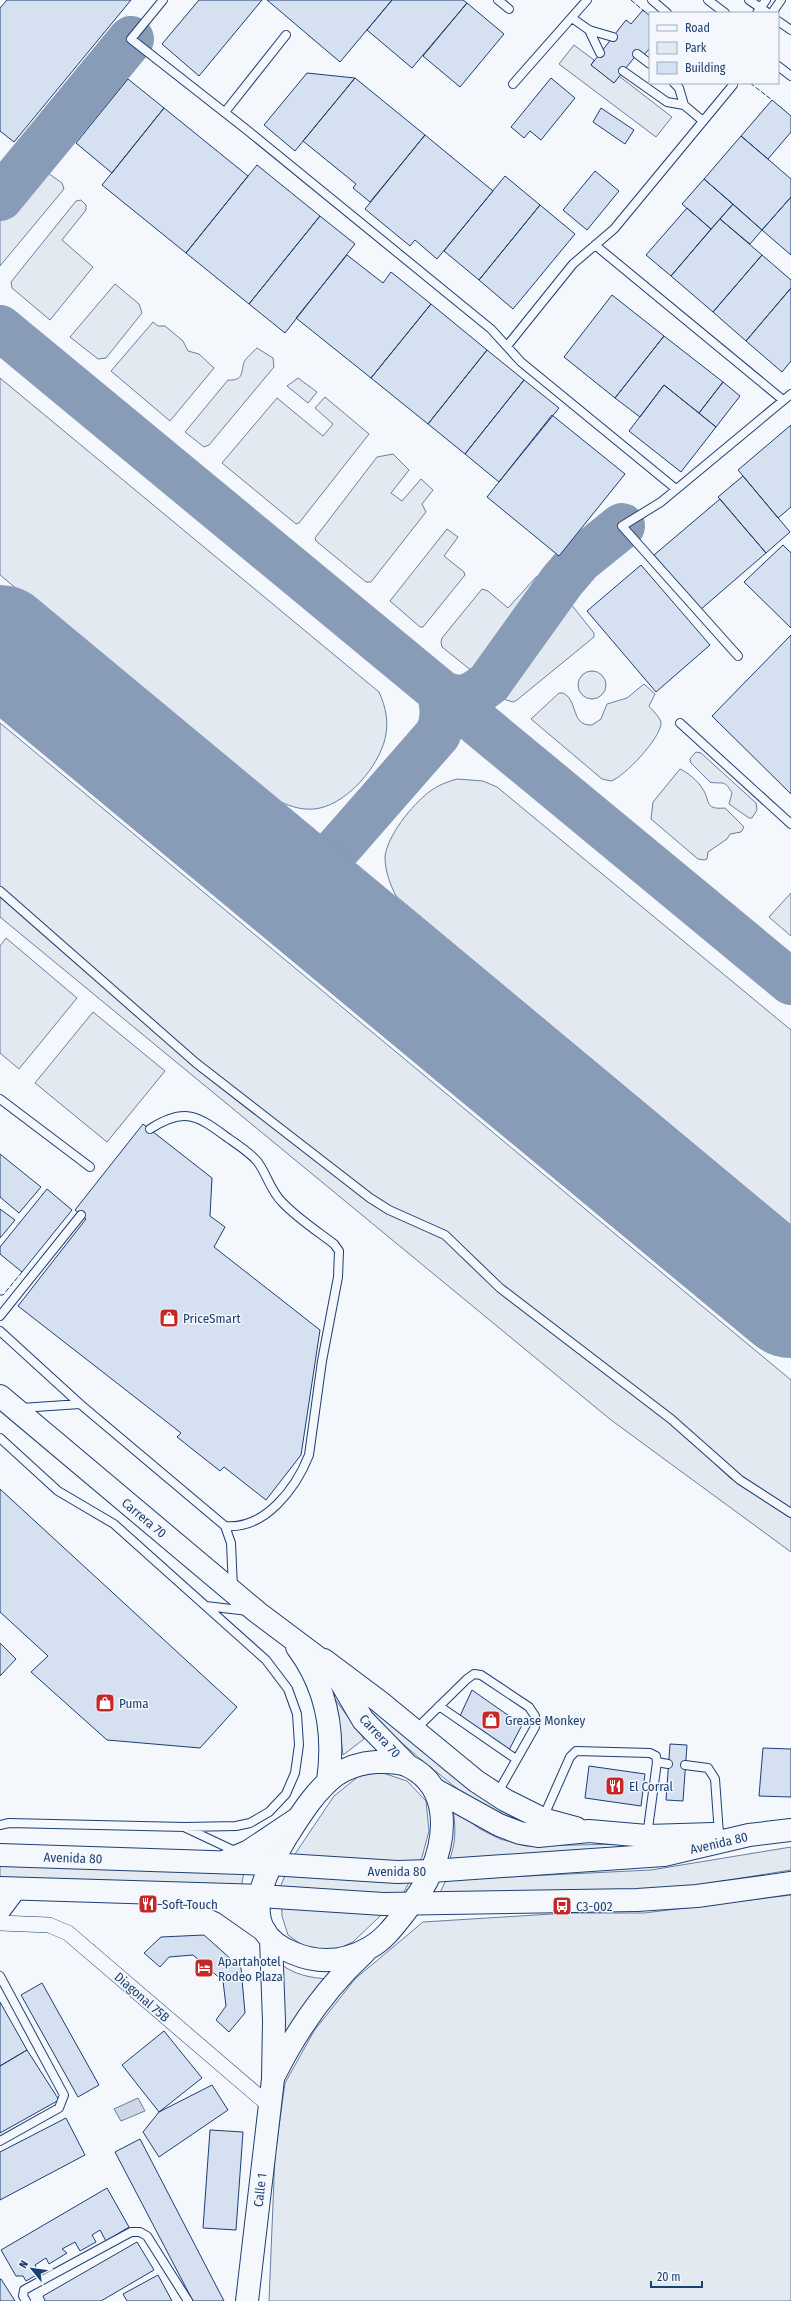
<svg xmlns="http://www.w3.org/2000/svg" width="791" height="2301" font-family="'Fira Sans Condensed',sans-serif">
  <rect width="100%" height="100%" fill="#f4f7fb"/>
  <path fill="#e3e9f0" stroke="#687fa3" d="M574 45 594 60 591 65 614 83 619 76 672 117 656 137 559 64Z
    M41 168 62 183 64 189 0 266V212L36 169Z
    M81 200 86 205V210L62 240 93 267 50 320 12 288 11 282 76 201Z
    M115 284 139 304 142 313 106 358 98 359 70 337Z
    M153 322 158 326H165L183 341 188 351 199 354 214 368 170 421 111 371Z
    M257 348 273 358 274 367 209 445 204 447 185 432 228 380C244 381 241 372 244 362 246 358 254 351 257 348Z
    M0 378 379 692C386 707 389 723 385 739 378 767 348 802 320 808 298 813 278 801 260 791L0 575Z
    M298 378 317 392 308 403 287 386Z
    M325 397 369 434 299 523 296 524 222 463 277 398 323 436 333 424 315 408Z
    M393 454 409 470 391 493 402 501 421 479 433 490 422 504 426 512 371 582H366L316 541 315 538 377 457Z
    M447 529 458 537 444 556 464 572 465 575 423 627H420L390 601Z
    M539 576 546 582V586L485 674 477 675 442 647 441 642 442 638 482 589 488 591 508 608 536 577Z
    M564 601 570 603 594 633V637L517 700 513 702 506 700 501 692 503 683 560 603Z
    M578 685a14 14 0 1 1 28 0a14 14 0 1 1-28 0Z
    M644 684 655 694 649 706C652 710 661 718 661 723 661 738 624 777 611 781L602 779 531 719 559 693H563C579 701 570 726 592 725L601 719 607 704 627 698Z
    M0 723 791 1380V1509L745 1479 679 1430 730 1478 791 1518V1552L611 1420 0 917Z
    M696 752 701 753 756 803 757 810 752 818H749L729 804 732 793C724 778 721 785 710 782L691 763 690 759Z
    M680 769C687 772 698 781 702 788 711 800 703 810 725 808L744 827 741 832 730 834 727 839 708 852 707 859 704 860 698 859 651 819 653 802Z
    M457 779 483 781 497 787 791 1030V1225L396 896C390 884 385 871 385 857 387 836 412 805 429 792 438 785 447 782 457 779Z
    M791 893V936L769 917Z
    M6 938 77 998 19 1069 0 1053V946Z
    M93 1012 165 1071 107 1142 35 1083Z
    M324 1684 364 1739 343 1755 341 1738Z
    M359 1698 541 1828 520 1825 475 1803 418 1757 370 1715Z
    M380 1772 407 1781 426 1801 429 1831 422 1857 403 1894 353 1942 332 1951 305 1947 288 1935 282 1916 281 1885 293 1857 334 1796 359 1776Z
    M453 1809 480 1829 500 1839 526 1846 623 1844 674 1847 449 1861C456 1843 456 1829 453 1809Z
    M791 1847V1870L693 1886 648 1890 439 1895 446 1880 651 1870Z
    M0 1864 244 1872 241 1888 0 1882Z
    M791 1895V2301H269L275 2155 285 2083 314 2031 355 1979 423 1922 568 1913H644Z
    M278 1962C294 1975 310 1978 330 1979L282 2044Z"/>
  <path fill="#cfd7e4" stroke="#687fa3" d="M138 2098 145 2111 121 2121 114 2109Z"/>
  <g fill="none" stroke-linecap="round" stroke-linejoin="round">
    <path stroke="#889bb7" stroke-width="46" d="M0 198 131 39
      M0 328 791 982
      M439 692C462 702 470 698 489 683L562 581 580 560 622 526
      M326 862C315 885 311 895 328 915
      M278 874C296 885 311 875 326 862L438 734C444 719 444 707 439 692"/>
    <path stroke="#889bb7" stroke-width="116" d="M0 643 791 1300"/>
  </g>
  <path fill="#d5e0f0" stroke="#1d3f73" d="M7 0H131L14 142 0 131V8Z
    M199 0H262L199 76 162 44Z
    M267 0H392L340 62Z
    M392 0H463L467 3 412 68 367 30Z
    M467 3 504 34 460 87 423 56Z
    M643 10 650 16V48L644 55 637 54 614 83 591 65 626 20 631 24Z
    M307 73 355 78 295 151 264 125Z
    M355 78 425 135 370 202 353 188 356 184 303 141Z
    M551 78 575 98 541 140 530 131 524 138 511 127Z
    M128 79 164 108 112 173 76 143Z
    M772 100 791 116V132L768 159 741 136Z
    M164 108 248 176 186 253 102 185Z
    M601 108 634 130 625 144 593 122Z
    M425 135 493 191 437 259 415 240 410 246 365 209Z
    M741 136 791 179V197L762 230 704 179Z
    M257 165 320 216 249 304 186 253Z
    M595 171 619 191 587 230 563 210Z
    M505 176 540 205 479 280 444 251Z
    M704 179 733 204 711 229 682 204Z
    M791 197V255L762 230Z
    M733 204 762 230 750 244 720 219Z
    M540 205 575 234 513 309 479 280Z
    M687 208 711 229 671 276 646 255Z
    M320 216 355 244 285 333 249 304Z
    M720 219 762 255 713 312 671 276Z
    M347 255 383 283 391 272 431 304 371 378 296 318Z
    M762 255 791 280V288L746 341 713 312Z
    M791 288V361L782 372 746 341Z
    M612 295 664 336 615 398 564 357Z
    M431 304 487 350 428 424 371 378Z
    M664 336 723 382 699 413 664 385 640 417 615 398Z
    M487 350 524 380 465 454 428 424Z
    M524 380 559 408 499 482 465 454Z
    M723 382 740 396 716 427 699 413Z
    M664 385 716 427 681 472 629 431Z
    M552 415 625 474 559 556 487 497Z
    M791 425V507L778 518 738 470Z
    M743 476 790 532 766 553 718 497Z
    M720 499 766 553 700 610 654 555Z
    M783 545 791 553V628L744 582Z
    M641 565 710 645 656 692 587 611Z
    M791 635V794L712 716Z
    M143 1124 212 1178 210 1216 225 1227 214 1247 320 1330 301 1455 266 1500 224 1467 220 1471 177 1437 181 1433 18 1306 86 1219 75 1210Z
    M0 1154 41 1187 19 1213 0 1197Z
    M47 1189 72 1210 22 1272 0 1254V1247Z
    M0 1209 15 1220 0 1238Z
    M0 1489 237 1707 200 1748 107 1740 31 1672 48 1656 0 1612Z
    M0 1643 16 1659 0 1676Z
    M472 1690 522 1725 509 1750 460 1716Z
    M670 1744 687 1745 683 1801 666 1800Z
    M763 1748 791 1749V1797L759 1796Z
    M589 1766 645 1774 641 1806 585 1798Z
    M204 1935 241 1968 245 2013 229 2032 216 2020 226 2006 223 1981 193 1955 169 1957 160 1967 144 1953 161 1937Z
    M42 1983 99 2085 78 2097 21 1995Z
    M0 2002 27 2050 0 2066Z
    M164 2031 202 2078 159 2112 122 2065Z
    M27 2050 59 2100 0 2133V2066Z
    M212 2085 228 2110 159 2157 143 2132 159 2112Z
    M66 2118 85 2155 0 2200V2152Z
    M210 2130 243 2132 236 2230 203 2228Z
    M140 2139 224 2301H193L115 2152Z
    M107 2188 129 2227 106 2241 100 2230 92 2235 96 2242 80 2251 75 2242 62 2249 67 2253 49 2264 46 2258 35 2265 40 2273 26 2281 23 2276H16L1 2250Z
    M137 2242 154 2270 101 2301H45L43 2296Z
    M158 2275 172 2301H127L123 2294Z
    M0 2279H1L15 2301H0Z"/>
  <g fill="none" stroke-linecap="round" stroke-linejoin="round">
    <g stroke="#1d3f73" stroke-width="10">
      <path id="lane" d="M163 0 131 39 247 130 491 329 521 362 676 489
        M498 0 509 9
        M652 0 667 13
        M708 0 725 13
        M749 0 768 13
        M757 13 766 0
        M772 13 781 0
        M572 18 589 30 613 37
        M778 21 791 30
        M589 30 600 53
        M637 54 650 64
        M778 66 791 76
        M623 71 667 102 684 105 703 121
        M674 83 679 88 684 105
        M513 84 587 0
        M225 112 286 35
        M595 245 783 400
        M507 346 573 264 614 229 733 85
        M738 656 622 526 661 502 791 394
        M680 723 791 824
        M0 891 196 1063 370 1198 389 1210 445 1235 500 1288 671 1419 740 1480 791 1513
        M0 1099 90 1167
        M150 1129C185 1106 198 1116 228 1138 238 1145 249 1152 257 1161 267 1174 270 1190 282 1202 297 1218 317 1231 334 1244L339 1251 338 1277 322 1361 309 1455C296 1488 265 1530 225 1526
        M0 1316 81 1215
        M0 1331 80 1404 225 1526 231 1543 233 1588
        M21 1408 80 1404
        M0 1438 58 1491 114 1524 266 1660 288 1689 297 1714 299 1745 295 1773 286 1794 269 1812 250 1823 236 1826 185 1827 9 1823 0 1825
        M206 1606 248 1611
        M439 1706 516 1759
        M416 1729 467 1679 474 1674 481 1675 529 1707 535 1716V1727L497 1794
        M657 1762 668 1764
        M685 1765 708 1768 715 1779 719 1834
        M543 1818 570 1757 576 1751 650 1753 656 1756 657 1762 647 1836
        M186 1828 237 1852
        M0 1976 64 2095 59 2108 0 2141
        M26 2301 23 2296 24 2290 131 2232H140L147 2236 188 2301"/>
    </g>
    <g stroke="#1d3f73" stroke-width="16">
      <path id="street" d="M0 1923 49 1925 68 1933 270 2106"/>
    </g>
    <g stroke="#1d3f73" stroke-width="24">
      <path id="secondary" d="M0 1396 257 1612 333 1669 363 1720 407 1765
        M297 1647C327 1687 335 1732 328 1781
        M376 1762C386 1762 399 1761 408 1766 450 1786 447 1835 431 1872 425 1887 415 1899 405 1912 395 1925 384 1940 369 1948 345 1962 319 1964 293 1953 234 1929 264 1875 287 1836 301 1814 315 1791 336 1775 348 1767 361 1763 376 1762Z
        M275 2074C297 2030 328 1986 364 1953
        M247 2301 273 2079 274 2021 271 1939"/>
    </g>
    <g stroke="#1d3f73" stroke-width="24">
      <path id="primary" d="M324 1660 380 1702 476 1781 505 1800 543 1819 576 1828
        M434 1789 499 1825 520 1833 538 1836 589 1831 647 1836 713 1834
        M0 1855 270 1864 397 1872 431 1871 664 1855 749 1835 791 1830
        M226 1861 249 1851 297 1819
        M0 1888 260 1896 383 1904 637 1900 697 1896 791 1883
        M212 1897 225 1903 265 1931
        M0 1909 15 1889"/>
    </g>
    <use href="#lane" stroke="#f4f7fb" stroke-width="8"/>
    <use href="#street" stroke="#f4f7fb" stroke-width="15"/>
    <use href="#secondary" stroke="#f4f7fb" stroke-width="22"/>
    <use href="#primary" stroke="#f4f7fb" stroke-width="22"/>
    <path stroke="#1d3f73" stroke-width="1" stroke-dasharray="5 2" stroke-linecap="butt" d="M631 0 645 12
      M750 83 772 100
      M0 1295H3L22 1272"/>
  </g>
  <defs>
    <g id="shop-square" transform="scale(1)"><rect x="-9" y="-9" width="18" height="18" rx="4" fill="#c62828" stroke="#f4f7fb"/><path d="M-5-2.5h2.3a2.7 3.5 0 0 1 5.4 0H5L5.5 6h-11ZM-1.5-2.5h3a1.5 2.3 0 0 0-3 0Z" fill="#fff"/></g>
    <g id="restaurant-square" transform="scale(1)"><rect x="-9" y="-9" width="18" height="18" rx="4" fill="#c62828" stroke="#f4f7fb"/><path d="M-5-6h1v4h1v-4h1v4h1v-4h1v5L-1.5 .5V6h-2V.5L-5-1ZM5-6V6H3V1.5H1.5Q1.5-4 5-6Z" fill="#fff"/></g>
    <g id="bus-square" transform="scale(1)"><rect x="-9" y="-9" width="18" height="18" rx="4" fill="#c62828" stroke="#f4f7fb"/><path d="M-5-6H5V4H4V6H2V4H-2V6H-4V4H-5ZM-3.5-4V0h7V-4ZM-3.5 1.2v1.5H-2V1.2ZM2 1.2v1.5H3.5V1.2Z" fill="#fff"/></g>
    <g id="hotel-square" transform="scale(1)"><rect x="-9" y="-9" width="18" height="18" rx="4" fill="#c62828" stroke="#f4f7fb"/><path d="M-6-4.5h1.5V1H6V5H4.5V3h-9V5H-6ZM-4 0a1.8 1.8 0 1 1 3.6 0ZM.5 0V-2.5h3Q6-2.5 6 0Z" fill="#fff"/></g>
  </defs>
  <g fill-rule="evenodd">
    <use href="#shop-square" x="169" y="1318"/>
    <use href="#shop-square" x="105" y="1703"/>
    <use href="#shop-square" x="491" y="1720"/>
    <use href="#restaurant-square" x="615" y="1786"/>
    <use href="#restaurant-square" x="148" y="1904"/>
    <use href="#bus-square" x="562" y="1906"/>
    <use href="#hotel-square" x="204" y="1968"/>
  </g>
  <g text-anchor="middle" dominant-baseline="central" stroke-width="3" stroke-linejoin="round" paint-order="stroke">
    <g font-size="13" fill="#1d3f73" stroke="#f4f7fb" text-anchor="start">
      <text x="183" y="1318">PriceSmart</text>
      <text x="119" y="1703">Puma</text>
      <text x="505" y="1720">Grease Monkey</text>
      <text x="629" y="1786">El Corral</text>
      <text x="162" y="1904">Soft Touch</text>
      <text x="576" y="1906">C3-002</text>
      <text x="218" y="1961">Apartahotel<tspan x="218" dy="15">Rodeo Plaza</tspan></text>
    </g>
    <g font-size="13" fill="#1d3f73" stroke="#f4f7fb">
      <text transform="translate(144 1518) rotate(40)">Carrera 70</text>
      <text transform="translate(380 1736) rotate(47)">Carrera 70</text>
      <text transform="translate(719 1843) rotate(-13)">Avenida 80</text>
      <text transform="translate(73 1858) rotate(2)">Avenida 80</text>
      <text x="397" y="1871">Avenida 80</text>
      <text transform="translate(142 1997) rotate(41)">Diagonal 75B</text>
      <text transform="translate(260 2190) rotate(-83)">Calle 1</text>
    </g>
  </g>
  <rect x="649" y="12" width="130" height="72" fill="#f4f7fb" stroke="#9eadc5"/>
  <rect x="657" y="25" width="20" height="6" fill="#f4f7fb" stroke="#9eadc5"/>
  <text x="685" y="32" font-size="12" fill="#1d3f73">Road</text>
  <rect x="657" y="42" width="20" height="12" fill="#e3e9f0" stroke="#9eadc5"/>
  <text x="685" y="52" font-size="12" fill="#1d3f73">Park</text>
  <rect x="657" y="62" width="20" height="12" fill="#d5e0f0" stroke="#9eadc5"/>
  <text x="685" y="72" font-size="12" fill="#1d3f73">Building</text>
  <g transform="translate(32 2269) rotate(299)" stroke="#f4f7fb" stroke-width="3" paint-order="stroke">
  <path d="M0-3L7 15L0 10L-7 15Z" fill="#1d3f73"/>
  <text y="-6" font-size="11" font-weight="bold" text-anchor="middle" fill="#1d3f73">N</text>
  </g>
  <path d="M651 2281v6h51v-6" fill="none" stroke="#1d3f73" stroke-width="2"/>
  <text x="657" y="2281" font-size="12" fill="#1d3f73" stroke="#f4f7fb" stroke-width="3" paint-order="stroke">20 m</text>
</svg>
